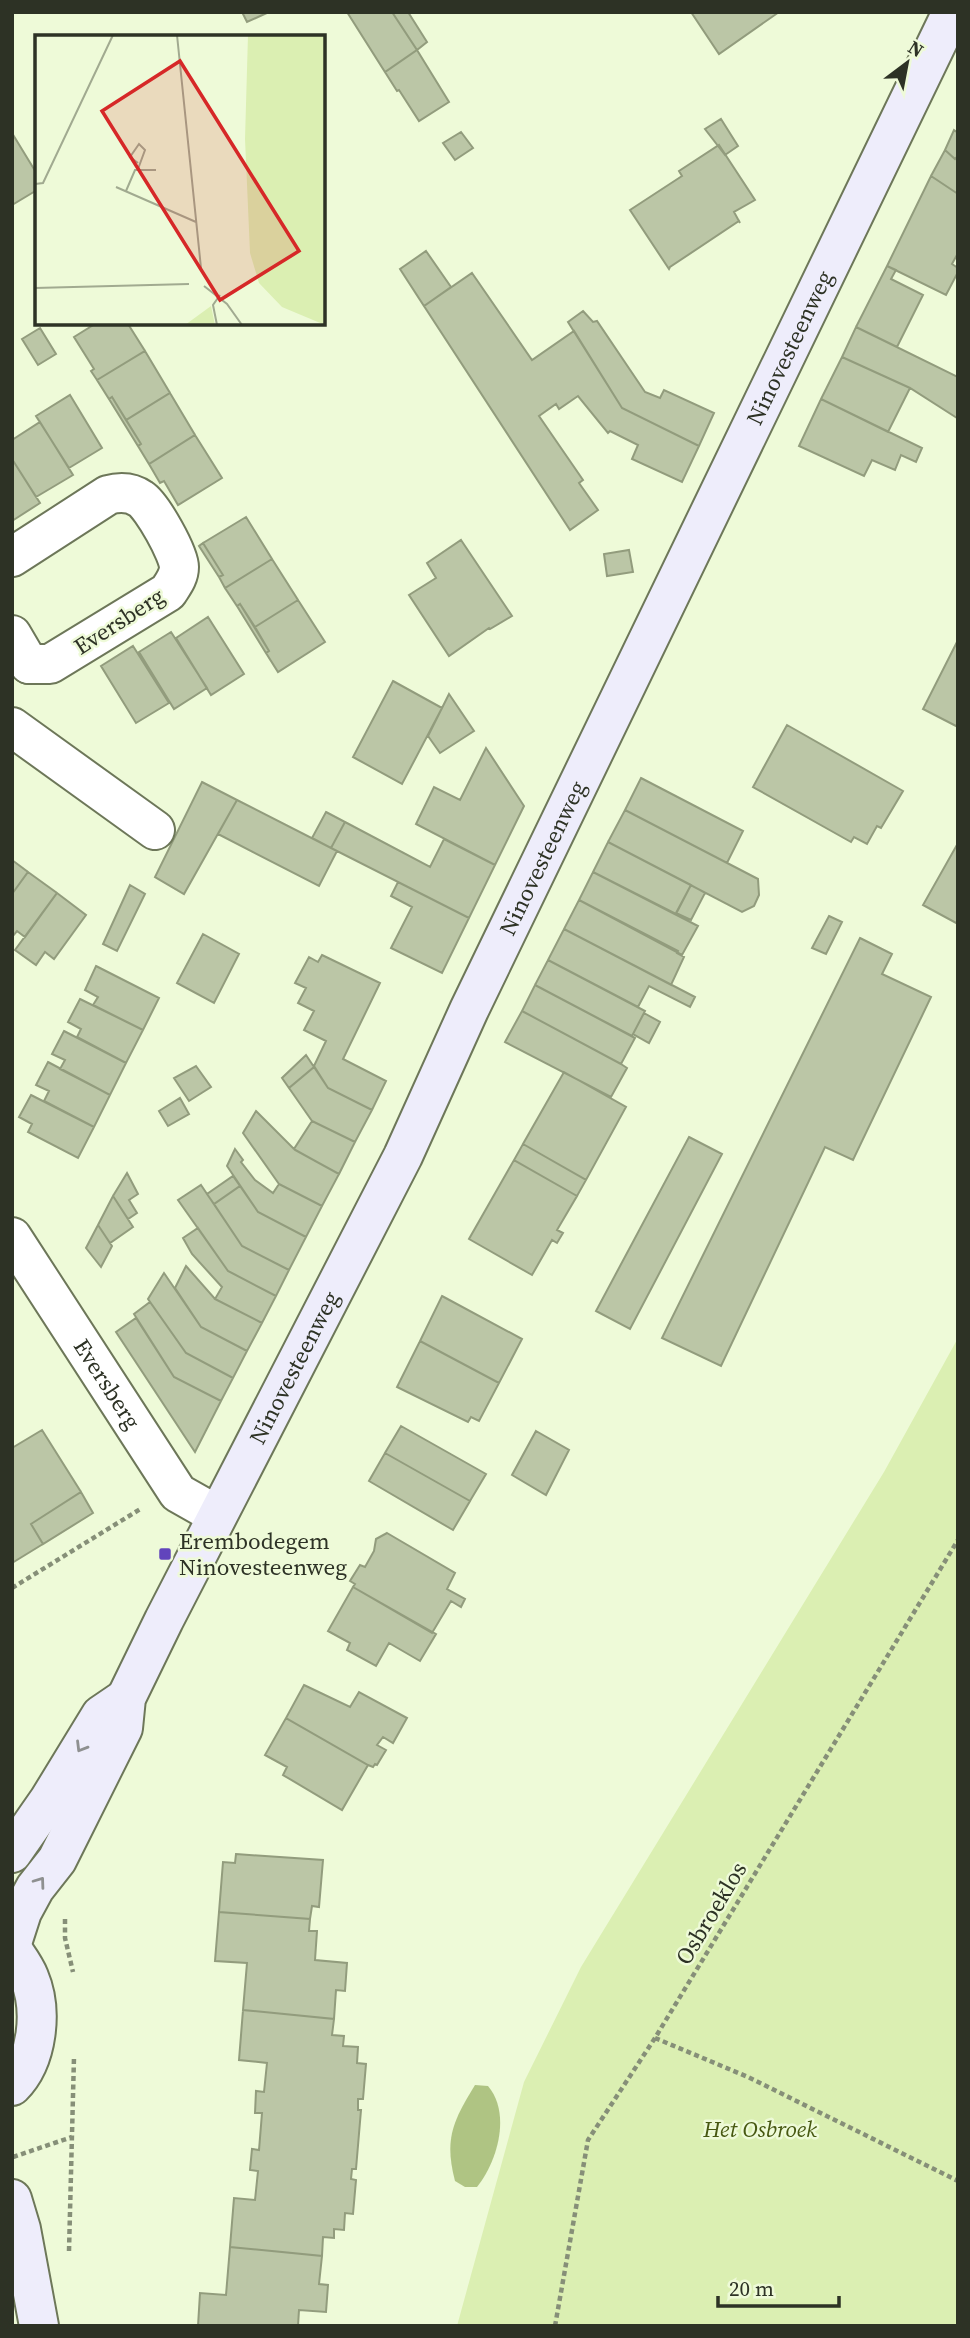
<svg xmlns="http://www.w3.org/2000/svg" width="970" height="2338" font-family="'Source Serif 4',serif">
  <rect width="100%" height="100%" fill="#eefad8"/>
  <path fill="#dbefb2" d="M958 1338V2326H457L524 2082 581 1967 884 1472Z"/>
  <path fill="#afc483" d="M475 2085 488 2086C511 2113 498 2161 477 2187H465L455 2181C444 2139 453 2121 475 2085Z"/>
  <path fill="#bbc6a6" stroke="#929c7d" stroke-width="2" d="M242 12H269L247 22Z
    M347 12H392L417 50 385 72Z
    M392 12H408L427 42 417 50Z
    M691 12H779L719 54Z
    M417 50 449 102 419 121 399 90 397 91 385 72Z
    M721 119 738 146 725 155 705 129Z
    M954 130 958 133V156L955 159 945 150Z
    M461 132 473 148 455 160 443 143Z
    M12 133 37 174V190L12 205Z
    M719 145 755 200 734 212 740 223 739 221 670 267 669 269 630 210 682 176 679 171Z
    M945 150 955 159 958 156V194L931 176Z
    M931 176 958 194V253L952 264 958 268V272L946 295 887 266Z
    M426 251 451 287 424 306 400 269Z
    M887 266 896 270 891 279 923 295 897 347 856 327Z
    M472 273 532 360 574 331 622 408 699 446 682 482 632 459 638 445 610 431 608 433 578 396 559 409 556 404 539 416 583 480 579 483 598 510 570 530 424 306Z
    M583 311 593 322 597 321 645 392 660 398 664 390 714 413 699 446 622 408 568 322Z
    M95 324H128L145 351 97 380 91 371 94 369 74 337Z
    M856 327 958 377 957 418 910 388 842 357Z
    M40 328 56 354 38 365 22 339Z
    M145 351 170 393 126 420 112 397 109 399 97 380Z
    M842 357 910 388 888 432 821 399Z
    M170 393 195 435 149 464 138 446 141 444 126 420Z
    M70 395 102 448 69 468 36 416Z
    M112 397 141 444 138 446 109 399Z
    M821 399 922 448 916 462 901 455 895 470 872 460 864 476 799 446Z
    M40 422 73 475 36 497 12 459V440Z
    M195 435 222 478 178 505 164 481 160 483 149 464Z
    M12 459 40 503 12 521Z
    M246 517 272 559 225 588 219 577 223 575 203 543Z
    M461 540 512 616 490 629 489 628 449 656 409 595 436 578 427 563Z
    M203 543 223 575 219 577 199 546Z
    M629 550 633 572 607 576 604 554Z
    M272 559 298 600 255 627 240 604 237 606 225 588Z
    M298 600 325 642 278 672 266 653 269 651 255 627Z
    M240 604 269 651 266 653 237 606Z
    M208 617 244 674 211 695 176 638Z
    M171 632 207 688 174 709 139 652Z
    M958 640V727L923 709Z
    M133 646 169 703 136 723 101 666Z
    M393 681 442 708 402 784 353 757Z
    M449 694 474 731 440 753 428 736Z
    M787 725 903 791 881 828 877 826 867 844 854 837 851 842 753 787Z
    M486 748 524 806 495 865 416 824 434 787 460 800Z
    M641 778 743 831 727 863 625 810Z
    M202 782 237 800 184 894 155 877Z
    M237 800 337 851 319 886 218 834Z
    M625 810 758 879 759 895 754 906 742 912 608 842Z
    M326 812 345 822 331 848 312 838Z
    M345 822 430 867 444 839 495 865 469 918 331 848Z
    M608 842 691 885 676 914 593 872Z
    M958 843V924L923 905Z
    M12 860 28 872 12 894Z
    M28 872 57 893 25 937 17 931 12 937V894Z
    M593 872 698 926 682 955 579 900Z
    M398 882 469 918 442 973 391 948 412 907 391 896Z
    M130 885 145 894 117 951 103 944Z
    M691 885 705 893 691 920 676 913Z
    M57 893 86 915 54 959 45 952 36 965 15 950Z
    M579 900 678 951 677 953 684 957 671 985 564 929Z
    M829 916 842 922 826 954 812 948Z
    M564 929 695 997 690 1007 649 986 638 1007 548 960Z
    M203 934 239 954 214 1003 177 983Z
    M860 938 892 954 882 974 931 997 853 1160 825 1147 721 1366 662 1338Z
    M322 955 380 983 343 1059 386 1081 372 1110 328 1088 314 1066 326 1041 304 1030 314 1011 298 1003 306 988 295 983 309 957 318 962Z
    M548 960 645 1011 632 1036 535 985Z
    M96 966 159 998 143 1030 93 1005 98 997 85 990Z
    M535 985 635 1038 621 1064 522 1011Z
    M80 999 143 1030 126 1063 77 1037 81 1029 68 1022Z
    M522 1011 621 1064 627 1068 611 1097 505 1042Z
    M644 1013 660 1022 649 1043 633 1034Z
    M64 1031 126 1063 110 1095 60 1069 65 1060 52 1054Z
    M306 1055 314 1067 289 1088 282 1078Z
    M48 1062 110 1095 94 1127 44 1101 49 1091 36 1085Z
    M196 1066 211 1087 189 1101 174 1078Z
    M314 1067 328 1088 372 1110 355 1142 312 1121 289 1088Z
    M564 1072 626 1107 586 1180 523 1144Z
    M31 1095 94 1127 78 1158 28 1132 32 1124 19 1117Z
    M180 1098 189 1114 168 1126 159 1111Z
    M256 1111 295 1150 339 1174 322 1206 279 1184 243 1133Z
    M312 1121 355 1142 339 1174 294 1149Z
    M689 1137 722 1154 630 1329 596 1311Z
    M523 1144 586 1180 577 1196 514 1160Z
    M235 1149 243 1160 241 1162 255 1180 273 1193 279 1184 322 1206 306 1237 258 1212 227 1166Z
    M514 1160 577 1196 557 1230 563 1233 557 1243 552 1240 532 1275 469 1239Z
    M127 1173 138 1194 129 1200 137 1213 128 1219 113 1196Z
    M233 1176 240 1186 214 1204 207 1194Z
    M201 1185 242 1246 289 1270 276 1296 228 1271 178 1200Z
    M240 1186 258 1212 306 1237 289 1270 242 1246 214 1204Z
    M113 1196 133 1227 110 1243 98 1225Z
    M98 1225 112 1246 101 1267 86 1248Z
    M198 1228 228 1271 276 1296 262 1323 215 1299 222 1287 192 1254 183 1238Z
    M186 1266 215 1299 262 1323 247 1351 201 1327 175 1288Z
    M164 1273 201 1327 247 1351 233 1378 186 1353 148 1299Z
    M442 1296 522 1339 499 1383 420 1341Z
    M150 1302 186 1353 233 1378 221 1401 174 1377 134 1314Z
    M136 1318 174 1377 221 1401 195 1452 116 1332Z
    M420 1341 499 1383 479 1421 471 1417 468 1422 397 1387Z
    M401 1426 486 1474 470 1501 385 1453Z
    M42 1430 81 1492 31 1524 43 1544 12 1563V1448Z
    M536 1431 569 1450 546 1495 512 1475Z
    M385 1453 470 1501 453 1530 369 1481Z
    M81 1492 93 1513 43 1544 31 1524Z
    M387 1533 455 1573 447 1589 465 1599 461 1607 451 1601 432 1633 353 1587 355 1584 350 1581 360 1565 365 1567 374 1551 376 1539Z
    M353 1587 436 1634 420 1661 389 1643 376 1666 347 1650 350 1643 328 1631Z
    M304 1685 350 1707 359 1692 407 1718 393 1743 383 1737 377 1745 386 1750 377 1765 375 1764 373 1767 368 1765 286 1718Z
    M286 1718 368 1765 342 1810 283 1775 287 1767 265 1755Z
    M236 1854 323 1860 319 1907 312 1906 310 1919 219 1912 223 1862 235 1863Z
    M219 1912 310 1919 309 1931H317L315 1960 347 1963 345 1991 336 1990 334 2019 243 2010 247 1963 215 1961Z
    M243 2010 334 2019 332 2035 344 2036 343 2046 358 2047 357 2063 366 2064 363 2099H358V2110H361L356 2169H352L351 2179 356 2180 353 2214 345 2213 344 2230 334 2229V2238L323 2237 322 2256 230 2247 234 2198 255 2200 258 2171 250 2170 252 2149 259 2150 262 2113H255L256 2091 264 2092 267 2063 239 2060Z
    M230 2247 322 2256 319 2284 328 2285 326 2312 299 2310 298 2326H198L200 2293 226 2295Z"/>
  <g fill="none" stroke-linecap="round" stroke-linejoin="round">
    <g stroke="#6d7759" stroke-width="42">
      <g id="minor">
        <path d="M12 557 108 495C119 492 131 492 141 499 152 506 179 554 179 567 179 577 173 584 168 592L50 664H29"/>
        <path d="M12 635 29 664"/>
        <path d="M12 727 155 830"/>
        <path id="s1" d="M12 1237 178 1493 217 1515"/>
      </g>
    </g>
    <g stroke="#6d7759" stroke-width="42">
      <g id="secondary">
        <path d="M12 1853 49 1800 101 1715 126 1698"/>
        <path id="s2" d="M12 1943 22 1912 35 1888 57 1860 123 1728 126 1698 164 1620 403 1156 469 1010 952 12"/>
        <path d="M12 1949C18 1958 25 1967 29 1977 43 2010 38 2060 12 2086"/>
        <path d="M12 2199 21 2229 39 2326"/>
      </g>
    </g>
    <path stroke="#868f78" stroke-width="4.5" stroke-dasharray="5 3.5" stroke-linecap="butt" d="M12 1588 142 1508
      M65 1919V1938L73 1972
      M655 2038 748 2077 958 2181
      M13 2157 72 2137
      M69 2251 74 2057
      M555 2326 588 2140 655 2038 958 1540"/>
    <use href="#minor" stroke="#fff" stroke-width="38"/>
    <use href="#secondary" stroke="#eeedfb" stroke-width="38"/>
  </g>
  <defs><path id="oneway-chevron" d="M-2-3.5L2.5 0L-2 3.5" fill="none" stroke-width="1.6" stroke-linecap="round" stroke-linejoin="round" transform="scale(1.75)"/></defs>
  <g stroke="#8e9090">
    <use href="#oneway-chevron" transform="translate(81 1747) rotate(121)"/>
    <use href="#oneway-chevron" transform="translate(40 1882) rotate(-54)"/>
  </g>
  <rect fill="#6144bc" stroke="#eefad8" stroke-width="2.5" x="158" y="1547" width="14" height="14" rx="3.5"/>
  <g text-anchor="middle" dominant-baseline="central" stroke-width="5" stroke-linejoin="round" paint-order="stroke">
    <g font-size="23" fill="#2d3225" stroke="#eefad8">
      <text stroke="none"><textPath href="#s2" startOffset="1778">Ninovesteenweg</textPath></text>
      <text transform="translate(119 621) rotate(-33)">Eversberg</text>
      <text stroke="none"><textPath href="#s2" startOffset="1211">Ninovesteenweg</textPath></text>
      <text stroke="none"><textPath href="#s2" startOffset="644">Ninovesteenweg</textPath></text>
      <text stroke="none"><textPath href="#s1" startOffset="175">Eversberg</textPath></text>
      <text transform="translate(711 1913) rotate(-59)">Osbroeklos</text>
    </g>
    <g font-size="23" fill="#2d3225" stroke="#eefad8" text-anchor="start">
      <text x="179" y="1541">Erembodegem<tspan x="179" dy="26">Ninovesteenweg</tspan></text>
    </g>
    <g font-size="23" font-style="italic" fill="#475811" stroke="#eefad8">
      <text x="760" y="2129">Het Osbroek</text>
    </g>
  </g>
  <g transform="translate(35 35)">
    <rect width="290" height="290" fill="#eefad8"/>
    <path d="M213 0H290V290L247 272 224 248 215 218 210 104ZM176 271 180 290H150Z" fill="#dbefb2"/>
    <path fill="none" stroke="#a1aa90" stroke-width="2" d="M142 0 166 233M103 134 110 115 104 109 95 122 103 128M0 149 8 148 78 0M81 152 161 187M91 156 100 135H121M169 251 192 269 207 290M0 253 154 249M182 290 178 270 185 260"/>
    <path fill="#d62828" fill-opacity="0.15" stroke="#d62828" stroke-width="3.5" d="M145 26 264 216 185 265 67 76Z"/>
    <rect width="290" height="290" fill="none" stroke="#2d3225" stroke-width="3.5"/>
  </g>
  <rect width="970" height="2338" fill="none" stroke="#2d3225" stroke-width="28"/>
  <g transform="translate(907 63) rotate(32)" stroke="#eefad8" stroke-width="5" paint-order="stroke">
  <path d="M0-5L12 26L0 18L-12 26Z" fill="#2d3225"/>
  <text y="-10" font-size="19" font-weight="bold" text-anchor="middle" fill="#2d3225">N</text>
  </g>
  <path d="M718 2296v10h121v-10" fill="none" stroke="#2d3225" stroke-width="3.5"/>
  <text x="729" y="2296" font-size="21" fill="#2d3225" stroke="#eefad8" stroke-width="5" paint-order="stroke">20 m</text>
</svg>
